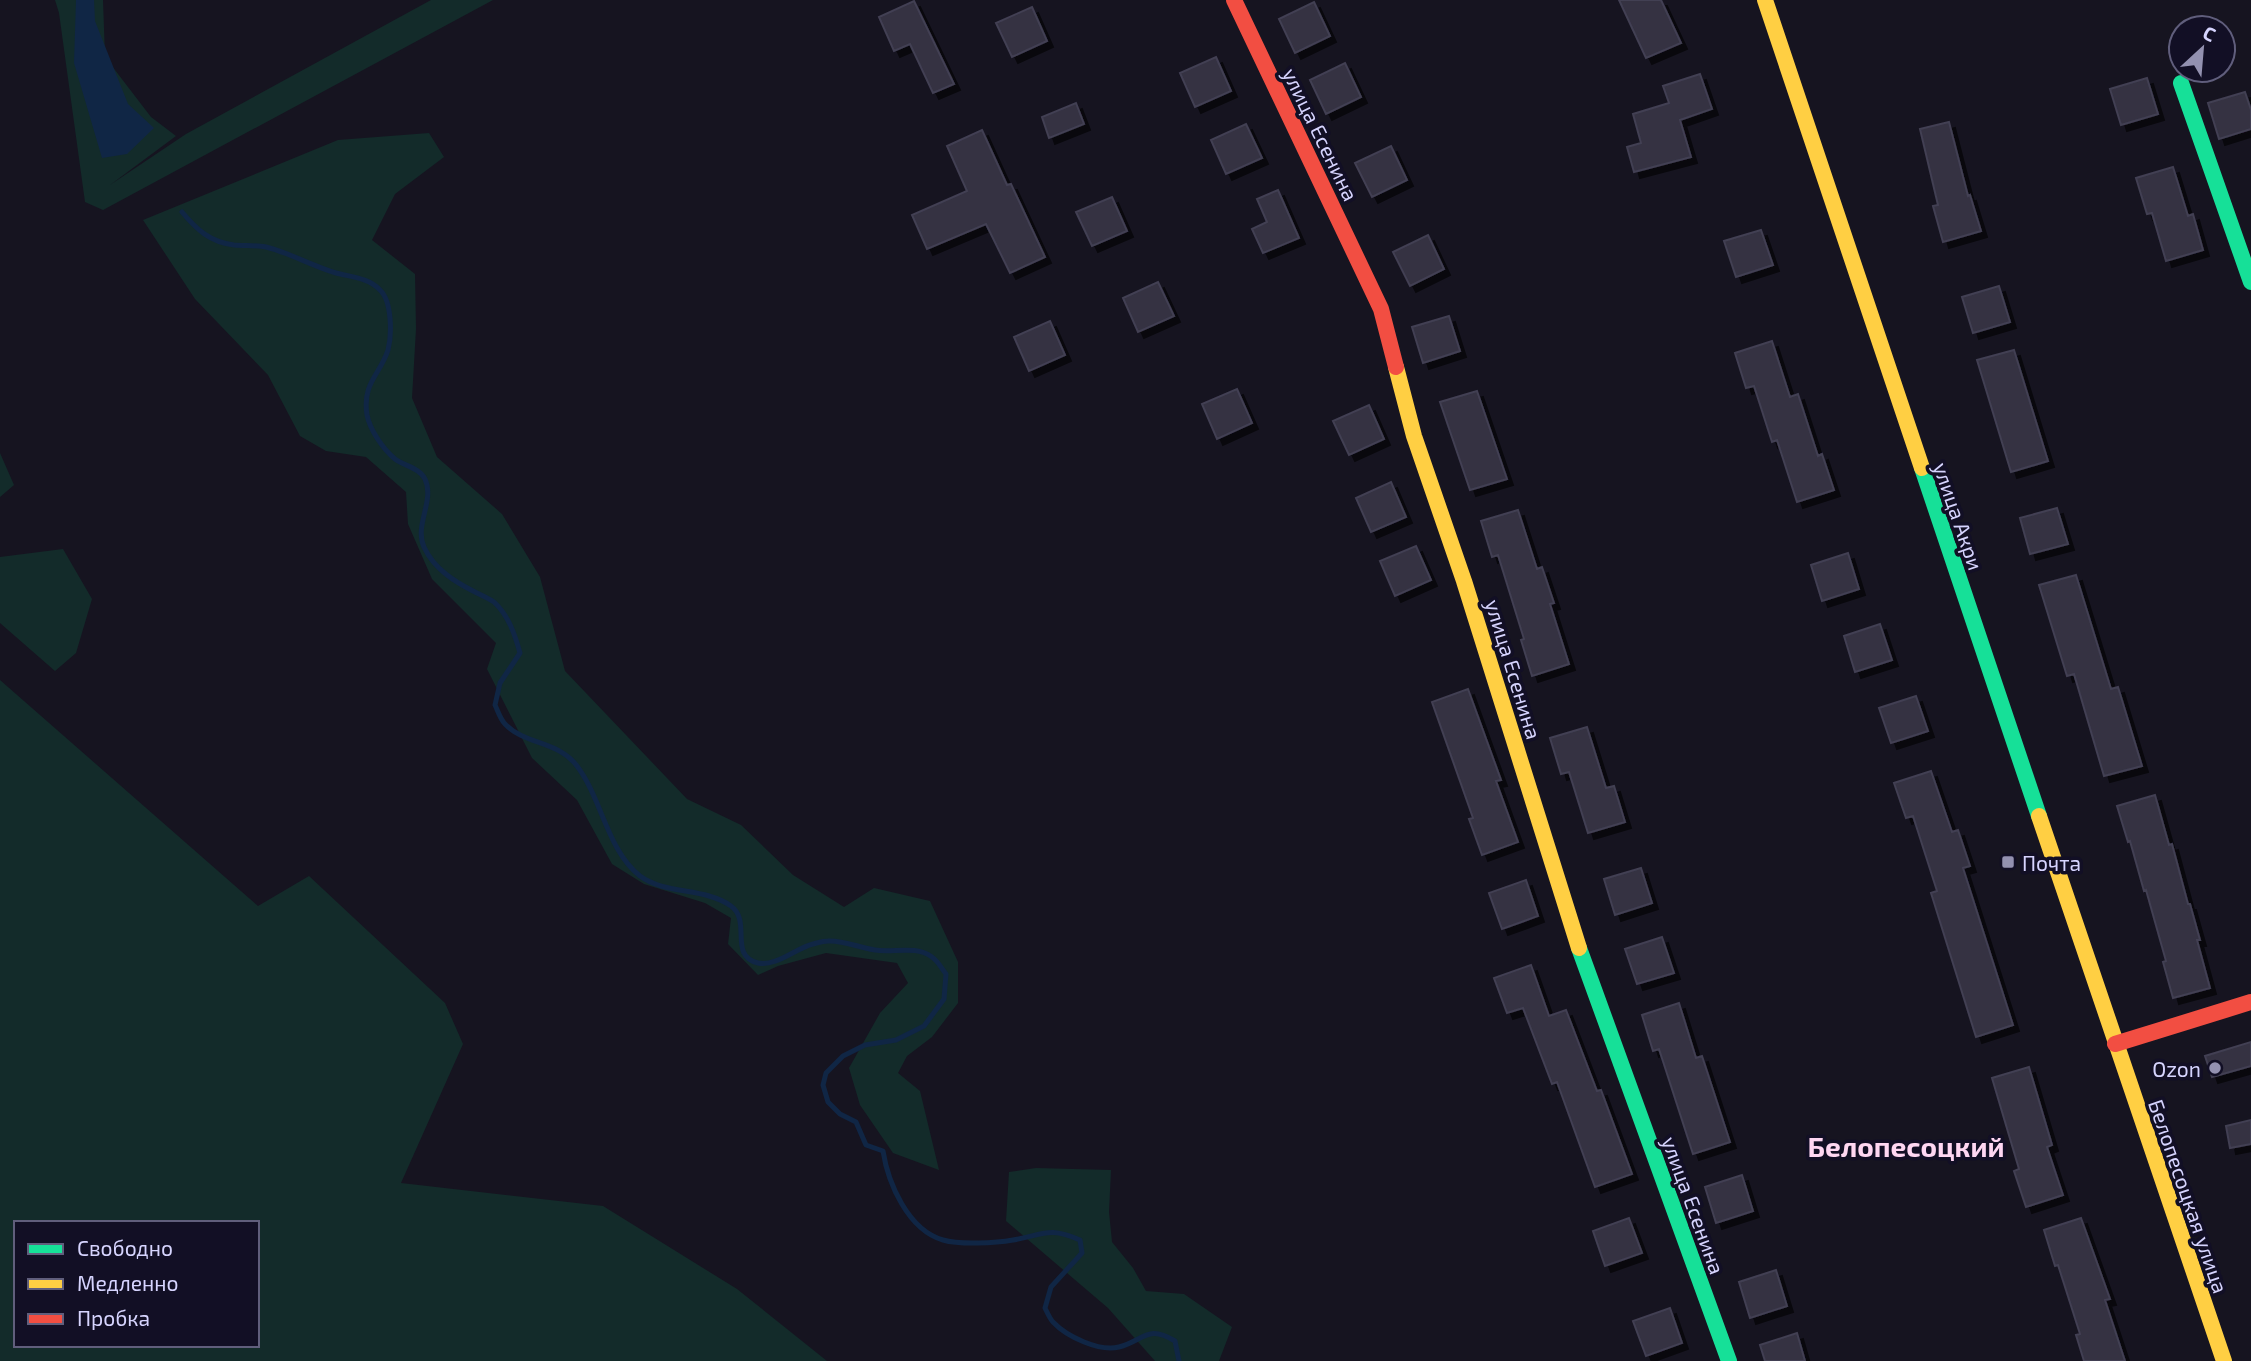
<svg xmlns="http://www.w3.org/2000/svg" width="2251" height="1361" font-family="'Exo 2',sans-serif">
  <defs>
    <filter id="shadow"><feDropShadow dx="6" dy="6" stdDeviation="0" flood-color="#0009"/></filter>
  </defs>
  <rect width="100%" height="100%" fill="#161420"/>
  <path fill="#132b2a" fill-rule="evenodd" d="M55 0H103L105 57 151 117 176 136 110 185 186 134 431 0H493L103 210 85 202 59 13Z
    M429 133 444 157 395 194 372 240 415 274 416 329 412 398 437 457 502 514 540 577 565 671 687 799 741 825 793 875 844 907 874 888 930 901 958 962V1003L932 1037 907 1056 898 1073 920 1091 939 1170 893 1153 860 1105 849 1068 880 1013 908 983 897 963 826 953 778 966 758 975 728 944 731 918 705 903 644 884 612 864 577 800 532 758 487 669 496 643 432 579 408 524 406 492 366 457 326 451 300 436 268 375 195 299 143 220 338 140Z
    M0 453 14 485 0 497Z
    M63 549 92 599 76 653 55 671 0 623V557Z
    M0 680 258 906 309 876 445 1003 463 1044 401 1183 603 1206 737 1289 827 1361H0ZM16 1223H257V1345H16Z
    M1036 1168 1111 1170 1109 1212 1112 1242 1133 1268 1146 1291 1184 1294 1232 1327 1219 1361H1155L1108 1308 1006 1221 1009 1172Z"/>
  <path fill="#102645" d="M76 0H94L95 21 128 104 154 128 127 154 102 158 74 63Z"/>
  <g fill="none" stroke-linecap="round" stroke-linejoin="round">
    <path stroke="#102645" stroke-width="5" d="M182 212C197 230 210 242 234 245 244 246 256 245 266 247 290 253 312 266 336 273 351 277 369 278 380 290 392 301 392 335 388 350 380 375 362 383 367 415 370 430 383 449 395 459 404 466 420 468 425 479 435 501 414 525 424 547 434 569 455 582 475 592 481 595 488 598 494 602 509 616 515 635 520 653L500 683 495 705C498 711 500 719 505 724 525 745 559 741 577 766 602 799 607 850 640 876 666 895 704 887 731 906 752 921 728 956 758 963 776 967 796 948 813 944 817 943 823 941 828 941 843 940 860 948 875 950 893 953 916 945 932 957 938 961 942 969 946 974L944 999 924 1026 896 1040 865 1045 843 1056 826 1073 823 1085 828 1102 840 1114 856 1122 866 1145 883 1151C888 1183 908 1230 943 1240 960 1245 996 1243 1013 1240 1044 1235 1048 1226 1080 1240L1082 1253 1051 1287 1045 1308C1047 1312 1050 1319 1053 1322 1067 1337 1100 1352 1119 1347 1145 1340 1147 1324 1175 1341L1179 1361"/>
  </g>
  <path fill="#343242" stroke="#423f53" stroke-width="2" filter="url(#shadow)" d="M1619 0H1661L1681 43 1646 58Z
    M914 1 954 84 933 93 910 44 894 51 879 17Z
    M1314 2 1330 36 1295 53 1279 19Z
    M1032 7 1047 41 1012 57 996 23Z
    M1216 57 1231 91 1195 107 1180 73Z
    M1345 63 1361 97 1326 114 1310 80Z
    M1700 74 1712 109 1680 120 1691 157 1634 172 1627 147 1641 143 1633 114 1669 103 1663 86Z
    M2147 78 2158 114 2121 125 2110 89Z
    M2245 92 2251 110V129L2219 139 2208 103Z
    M1076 103 1084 124 1049 138 1042 117Z
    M1949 122 1968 196 1970 195 1981 231 1943 242 1933 206 1938 205 1920 129Z
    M1246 124 1262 158 1226 174 1211 140Z
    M982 130 1007 185 1011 184 1045 257 1010 273 986 224 927 249 912 215 967 191 947 146Z
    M1391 146 1407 180 1372 197 1355 163Z
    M2173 167 2188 216 2193 214 2203 250 2166 261 2152 213 2147 214 2136 178Z
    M1278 190 1299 238 1263 253 1252 229 1267 222 1257 199Z
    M1112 197 1127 231 1092 246 1076 212Z
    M1761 230 1773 265 1736 277 1724 241Z
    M1428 235 1444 269 1410 286 1393 252Z
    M1158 282 1174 316 1138 332 1123 298Z
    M1999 286 2010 322 1973 333 1962 297Z
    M1449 316 1460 351 1423 363 1412 327Z
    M1050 321 1065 355 1029 371 1014 337Z
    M1772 341 1790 397 1798 394 1818 456 1822 454 1834 490 1797 502 1777 440 1772 442 1754 386 1746 388 1735 353Z
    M2014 350 2048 461 2011 472 1977 360Z
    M1237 389 1252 423 1217 439 1202 404Z
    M1477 391 1507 479 1470 490 1440 402Z
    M1369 405 1384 439 1349 455 1333 421Z
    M1391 482 1406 517 1371 532 1356 498Z
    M2057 508 2068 544 2030 554 2020 518Z
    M1518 510 1537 569 1542 567 1554 603 1550 604 1569 664 1532 676 1521 640 1524 639 1498 555 1492 557 1481 521Z
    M1416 546 1431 580 1395 596 1380 561Z
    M1848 553 1859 589 1822 601 1811 565Z
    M2076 575 2111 689 2118 687 2142 766 2104 776 2074 674 2067 676 2039 585Z
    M1880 624 1892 660 1855 672 1844 636Z
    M1468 689 1501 780 1496 781 1518 842 1482 855 1469 819 1473 818 1432 702Z
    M1916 696 1928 731 1891 743 1879 708Z
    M1587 727 1606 788 1614 786 1625 822 1588 833 1569 772 1561 774 1550 738Z
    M1931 771 1952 832 1958 830 1970 866 1963 868 2013 1025 1976 1037 1931 893 1937 891 1913 816 1906 818 1894 783Z
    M2155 795 2169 845 2172 844 2188 904H2190L2200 940H2197L2210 988 2173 998 2163 962 2166 961 2146 890 2144 891 2130 841 2128 842 2117 806Z
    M1641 868 1652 903 1615 915 1604 879Z
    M1526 880 1538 916 1502 929 1489 893Z
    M1662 937 1674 973 1637 984 1625 949Z
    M1531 965 1549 1016 1566 1010 1597 1091 1601 1090 1632 1174 1595 1187 1557 1082 1552 1084 1523 1008 1507 1013 1494 978Z
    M1679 1003 1696 1058 1702 1056 1730 1142 1693 1154 1659 1049 1653 1051 1642 1015Z
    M2251 1042V1066L2212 1077 2205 1056Z
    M2029 1067 2052 1145 2047 1147 2063 1195 2026 1207 2014 1171 2019 1169 1992 1078Z
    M2251 1120V1144L2230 1148 2226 1126Z
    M1742 1175 1753 1211 1716 1223 1705 1187Z
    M1629 1218 1642 1253 1605 1266 1593 1231Z
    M2081 1218 2110 1299 2105 1300 2125 1361H2084L2076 1335 2080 1334 2058 1265 2055 1266 2044 1230Z
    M1776 1270 1787 1306 1750 1318 1739 1282Z
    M1670 1308 1682 1343 1646 1356 1633 1321Z
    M1797 1333 1805 1361H1765L1760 1345Z"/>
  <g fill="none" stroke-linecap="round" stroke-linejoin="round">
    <path stroke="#16e098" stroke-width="16" d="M2181 83 2251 282
      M1922 468 2039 816
      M1579 948 1729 1361"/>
    <path stroke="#ffcf43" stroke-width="16" d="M1765 0 1922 468
      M1396 367 1414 436 1464 581 1579 948
      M2039 816 2224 1361"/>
    <path stroke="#f24e42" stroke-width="16" d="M1234 0 1381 309 1396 367
      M2115 1044 2251 1002"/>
  </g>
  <g fill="#9391b0" stroke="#120f25" stroke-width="2.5">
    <rect x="2001" y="855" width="14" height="14" rx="3.5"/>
    <circle cx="2215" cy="1068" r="7"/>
  </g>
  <g text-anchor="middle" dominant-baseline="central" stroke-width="7" stroke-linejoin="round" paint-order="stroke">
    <g font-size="21" fill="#d6d4fe" stroke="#120f25">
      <text transform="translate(1321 134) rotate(64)">улица Есенина</text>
      <text transform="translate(1959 516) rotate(71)">улица Акри</text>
      <text transform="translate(1514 669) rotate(73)">улица Есенина</text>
      <text transform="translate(2189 1196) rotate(71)">Белопесоцкая улица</text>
      <text transform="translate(1694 1205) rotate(70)">улица Есенина</text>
    </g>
    <g font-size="21" fill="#d6d4fe" stroke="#120f25" text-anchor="start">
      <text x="2022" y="862">Почта</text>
      <text x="2201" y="1068" text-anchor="end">Ozon</text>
    </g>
    <g font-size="28" font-weight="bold" fill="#fed6f2" stroke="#120f25">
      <text x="1906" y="1146">Белопесоцкий</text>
    </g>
  </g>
  <rect x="14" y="1221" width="245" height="126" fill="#120f25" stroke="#605e7c" stroke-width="2"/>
  <rect x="28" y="1244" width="35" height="10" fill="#16e098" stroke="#605e7c" stroke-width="2"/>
  <text x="77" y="1256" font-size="21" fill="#d6d4fe">Свободно</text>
  <rect x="28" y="1279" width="35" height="10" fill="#ffcf43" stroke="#605e7c" stroke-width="2"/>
  <text x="77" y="1291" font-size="21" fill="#d6d4fe">Медленно</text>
  <rect x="28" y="1314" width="35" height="10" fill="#f24e42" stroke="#605e7c" stroke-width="2"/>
  <text x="77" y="1326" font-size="21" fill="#d6d4fe">Пробка</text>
  <g transform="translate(2202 49) rotate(26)"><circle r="33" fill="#120f25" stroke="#605e7c" stroke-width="2"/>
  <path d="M0-5L12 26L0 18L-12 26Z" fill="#9391b0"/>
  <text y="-10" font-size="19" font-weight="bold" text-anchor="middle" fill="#d6d4fe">С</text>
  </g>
</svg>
